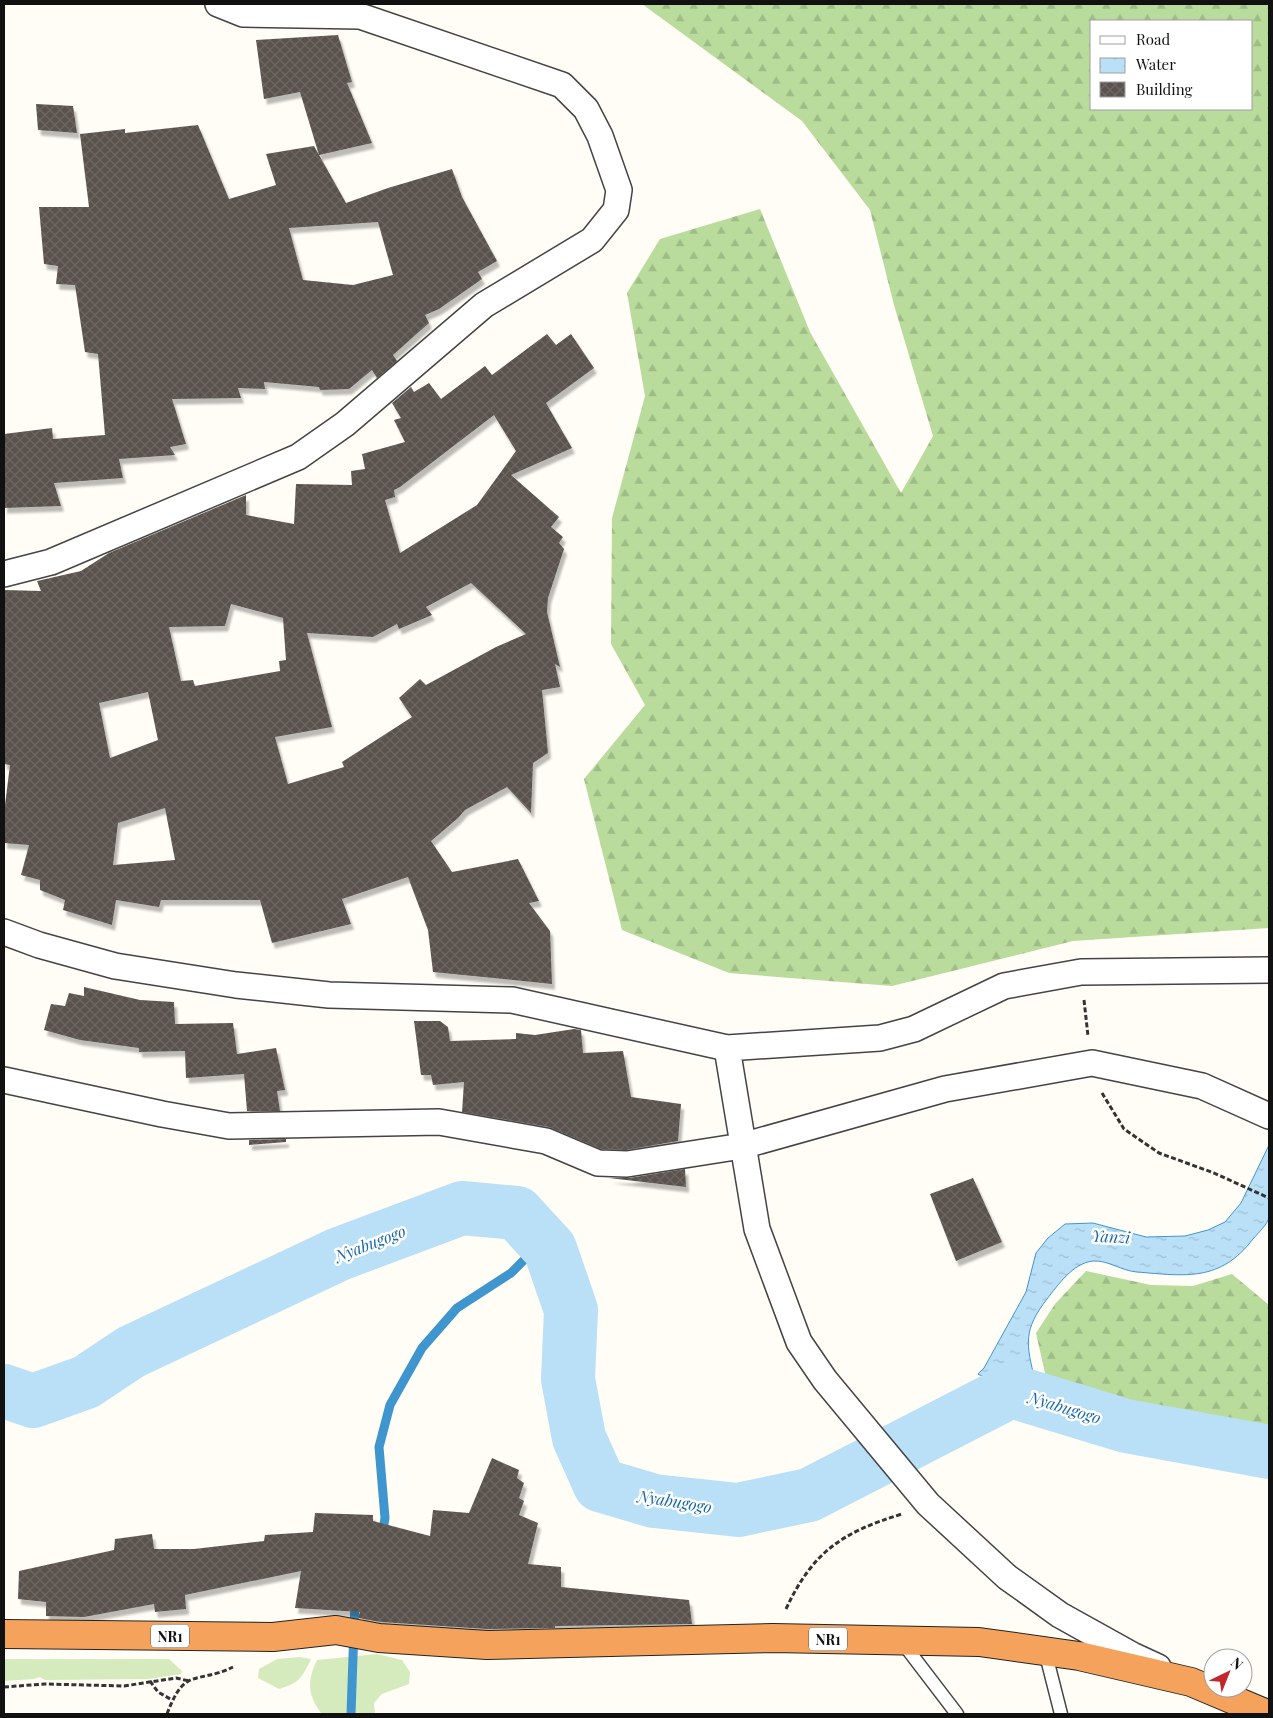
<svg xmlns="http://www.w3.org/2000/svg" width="1273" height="1718" font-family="'Playfair Display',serif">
  <defs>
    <pattern id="forest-firs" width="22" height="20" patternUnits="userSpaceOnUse" patternTransform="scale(1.25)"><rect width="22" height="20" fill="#b9dc9c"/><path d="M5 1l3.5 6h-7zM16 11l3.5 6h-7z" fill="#9ebc85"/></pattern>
    <pattern id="water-ripples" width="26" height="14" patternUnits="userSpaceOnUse" patternTransform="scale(1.25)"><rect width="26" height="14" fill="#b9e0f7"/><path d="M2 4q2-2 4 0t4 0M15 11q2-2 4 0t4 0" fill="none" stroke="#9ebfd3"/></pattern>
    <pattern id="building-cross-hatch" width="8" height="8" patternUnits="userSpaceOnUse" patternTransform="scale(1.25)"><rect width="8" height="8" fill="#5a524d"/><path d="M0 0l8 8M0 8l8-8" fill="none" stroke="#6d6662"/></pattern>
    <filter id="shadow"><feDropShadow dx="3" dy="5.5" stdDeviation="1" flood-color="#0004"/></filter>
  </defs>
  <rect width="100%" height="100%" fill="#fffdf5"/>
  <path fill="#d5ebbd" d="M377 1654 402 1660 410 1672 409 1684 382 1694 374 1703 375 1714H322C307 1695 307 1681 317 1660Z
    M300 1657 311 1659C302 1678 299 1683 279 1689L258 1678 259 1669 277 1659Z
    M4 1659H169L182 1671 181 1674 149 1679 45 1680 40 1677 34 1679 4 1681Z"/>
  <path fill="url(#forest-firs)" fill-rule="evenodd" d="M642 4H1269V928L1073 941 892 986 729 973 622 930 584 779 645 705 611 644 612 518 645 396 627 293 660 239 760 209 810 332 901 493 933 436 894 305 870 210 802 121ZM1092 21H1252V109H1092Z
    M1086 1271 1151 1285 1193 1286 1232 1274 1269 1305V1441L1102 1410 1049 1391 1036 1333 1055 1304Z"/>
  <path fill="url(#water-ripples)" stroke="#3f96cf" d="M1269 1145C1269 1162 1273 1203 1269 1217 1268 1224 1258 1233 1253 1239 1220 1282 1186 1276 1137 1272 1122 1271 1108 1260 1093 1261 1073 1263 1058 1285 1047 1299 1023 1330 1026 1344 1035 1380L1011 1391 978 1374 984 1368 1026 1292 1036 1253 1048 1238 1065 1224 1093 1223 1146 1237 1185 1236 1208 1230 1225 1222 1241 1203Z"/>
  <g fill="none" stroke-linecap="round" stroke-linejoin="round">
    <path stroke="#3f96cf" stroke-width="9" d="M382 1536 385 1518 379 1447 390 1405 422 1348 457 1308 511 1273 543 1241
      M351 1714 355 1600"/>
    <path stroke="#b9e0f7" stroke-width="54" d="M4 1391 33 1401 86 1382 131 1352 339 1254 462 1208 517 1213 550 1249 571 1310 568 1379 579 1438 600 1485 654 1501 738 1510 809 1495 1011 1391 1126 1426 1269 1452"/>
  </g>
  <path fill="url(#building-cross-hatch)" fill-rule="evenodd" filter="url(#shadow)" d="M338 35 352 82 347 83 372 143 319 155 300 92 264 99 256 40Z
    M36 104 73 106 77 133 38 130Z
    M198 125 229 199 276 185 266 154 314 146 346 203 388 188 452 169 462 197 497 261 478 272 482 279 439 309 425 315 429 323 393 355 397 361 377 378 372 370 349 389 320 390 319 387 264 382 265 389 238 388 241 398 172 399 186 444 170 447 175 455 119 459 123 478 54 483 61 506 4 508V434L52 428 53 439 105 435 98 354 85 352 75 285 56 284 58 266 44 264 39 207H89L80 134 125 129V133ZM378 222 393 275 353 285 303 280 289 228Z
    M547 334 556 345 571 334 594 368 546 403 572 448 511 475 559 517 551 527 563 537 559 543 564 549 548 598 547 612 560 667 555 664 560 687 542 690 548 753 533 763 531 813 507 787 465 810 458 818 431 841 452 872 518 859 539 901 529 903 550 931 552 984 433 972 428 930 408 877 342 899 351 924 272 943 260 900H161L159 907 116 900 112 925 63 910 65 900 40 890V880L21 875 29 845 4 843V813L10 765 4 764V590L41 591 37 581 81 571 109 553 246 495V515L294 524 296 484 352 485 351 471 365 469 362 454 405 442 394 420 401 418 392 403 411 387 414 392 429 383 441 399 485 366 492 375ZM494 415 516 451 477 505 400 553 385 500 395 497 394 490 400 487ZM471 583 526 634 496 647 426 685 420 679 399 698 412 717 342 762 344 767 288 784 275 737 332 727 307 633 373 637 397 624 399 629 432 615 426 607ZM231 604 283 618 286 660 279 661 280 671 195 686 193 680 181 681 169 627 225 626ZM148 692 158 740 110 758 99 703ZM165 808 175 860 113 865 118 823Z
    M84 987 140 1000 174 1002 175 1024 233 1023 237 1054 276 1048 285 1090 277 1091 280 1111H247L244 1074 186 1078 185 1051 139 1052V1048L80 1040 44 1030 51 1004 65 1006 69 993 84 996Z
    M414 1021H440L448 1027 450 1041 516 1039V1033L535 1035 574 1029 581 1030 583 1053 623 1051 631 1097 681 1104 678 1141 626 1150 601 1149 549 1127 462 1112 464 1082 433 1085 431 1075H421Z
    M286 1139V1142L249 1145V1140Z
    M685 1169 686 1187 609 1178H629Z
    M973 1178 1002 1242 956 1261 930 1194Z
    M492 1458 519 1470 517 1478 524 1483 519 1498 524 1501 519 1515 538 1523 528 1564 561 1567V1587L689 1600 692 1624 555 1626V1628L487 1629 381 1622 358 1618 360 1612 295 1608 301 1571 185 1595 186 1609 155 1612 154 1604 84 1617 46 1616V1602L18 1599 19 1571 114 1550 115 1539 152 1534 154 1549H194L264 1541 265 1535 313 1532 315 1513 373 1515V1521L430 1536 433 1510 469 1513Z"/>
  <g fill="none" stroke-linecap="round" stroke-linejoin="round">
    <g stroke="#444" stroke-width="15">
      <path id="lane" d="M902 1642 957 1714
        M1045 1651 1061 1714"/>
    </g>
    <g stroke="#444" stroke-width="28">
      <path id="street" d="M4 574 51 562 298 457 345 424 484 305 592 240 616 210 619 190 600 136 586 109 562 85 360 16 243 14 218 4
        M4 932 39 945 115 966 236 985 329 995 512 1000 727 1048 880 1038 914 1029 1004 986 1081 972 1269 970
        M727 1048 757 1229 799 1342 825 1380 928 1504 1007 1577 1060 1615 1132 1655 1158 1667
        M4 1080 162 1114 229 1126 439 1122 546 1141 598 1163 627 1164 742 1146 945 1089 1092 1063 1202 1086 1269 1116"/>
    </g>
    <g stroke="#222" stroke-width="30">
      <path id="highway" d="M4 1634 273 1637 336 1630 379 1638 487 1645 773 1638 979 1642 1079 1656 1191 1682 1267 1714"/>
    </g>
    <path stroke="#333" stroke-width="3" stroke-dasharray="5 2.5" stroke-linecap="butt" d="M1084 1000 1088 1036
      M1102 1093 1124 1129 1159 1153 1214 1173 1269 1198
      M786 1609C813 1551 843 1532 902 1514
      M150 1681 158 1692 172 1700
      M4 1687 45 1684 124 1686 176 1678 189 1681
      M167 1714C185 1666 195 1685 233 1667"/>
    <use href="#lane" stroke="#fff" stroke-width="12"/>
    <use href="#street" stroke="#fff" stroke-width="25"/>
    <use href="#highway" stroke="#f5a25d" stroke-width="28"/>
  </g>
  <g text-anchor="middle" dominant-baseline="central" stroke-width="5" stroke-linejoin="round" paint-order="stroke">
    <g fill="#fff" stroke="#585858" stroke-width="1">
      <rect x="151" y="1624.5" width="38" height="23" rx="4"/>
      <rect x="809" y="1627.5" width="38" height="23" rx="4"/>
    </g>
    <g font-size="14" font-weight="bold" fill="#111">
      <text x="170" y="1636">NR1</text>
      <text x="828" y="1639">NR1</text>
    </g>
    <g font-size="16" font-style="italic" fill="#1768a6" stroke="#fff">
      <text transform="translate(1111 1236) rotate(3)">Yanzi</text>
      <text transform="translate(370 1243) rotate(-21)">Nyabugogo</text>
      <text transform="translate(1065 1407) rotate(17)">Nyabugogo</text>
      <text transform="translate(675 1501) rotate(9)">Nyabugogo</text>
    </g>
  </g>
  <rect width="1273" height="1718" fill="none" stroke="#111111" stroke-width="10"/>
  <rect x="1090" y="20" width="162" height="90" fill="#ffffff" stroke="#a0a0a0"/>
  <rect x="1100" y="36" width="25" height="8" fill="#ffffff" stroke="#a0a0a0"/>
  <text x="1136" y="45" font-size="15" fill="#111111">Road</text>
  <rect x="1100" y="58" width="25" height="15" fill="url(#water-ripples)" stroke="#a0a0a0"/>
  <text x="1136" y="70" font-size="15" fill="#111111">Water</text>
  <rect x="1100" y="82" width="25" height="15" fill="url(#building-cross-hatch)" stroke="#a0a0a0"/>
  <text x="1136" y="95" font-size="15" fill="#111111">Building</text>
  <g transform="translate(1228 1673) rotate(43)"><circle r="24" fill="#ffffff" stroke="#a0a0a0"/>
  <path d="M0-4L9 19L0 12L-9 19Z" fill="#c4262e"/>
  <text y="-8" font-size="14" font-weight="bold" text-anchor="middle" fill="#111111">N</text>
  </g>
</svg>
